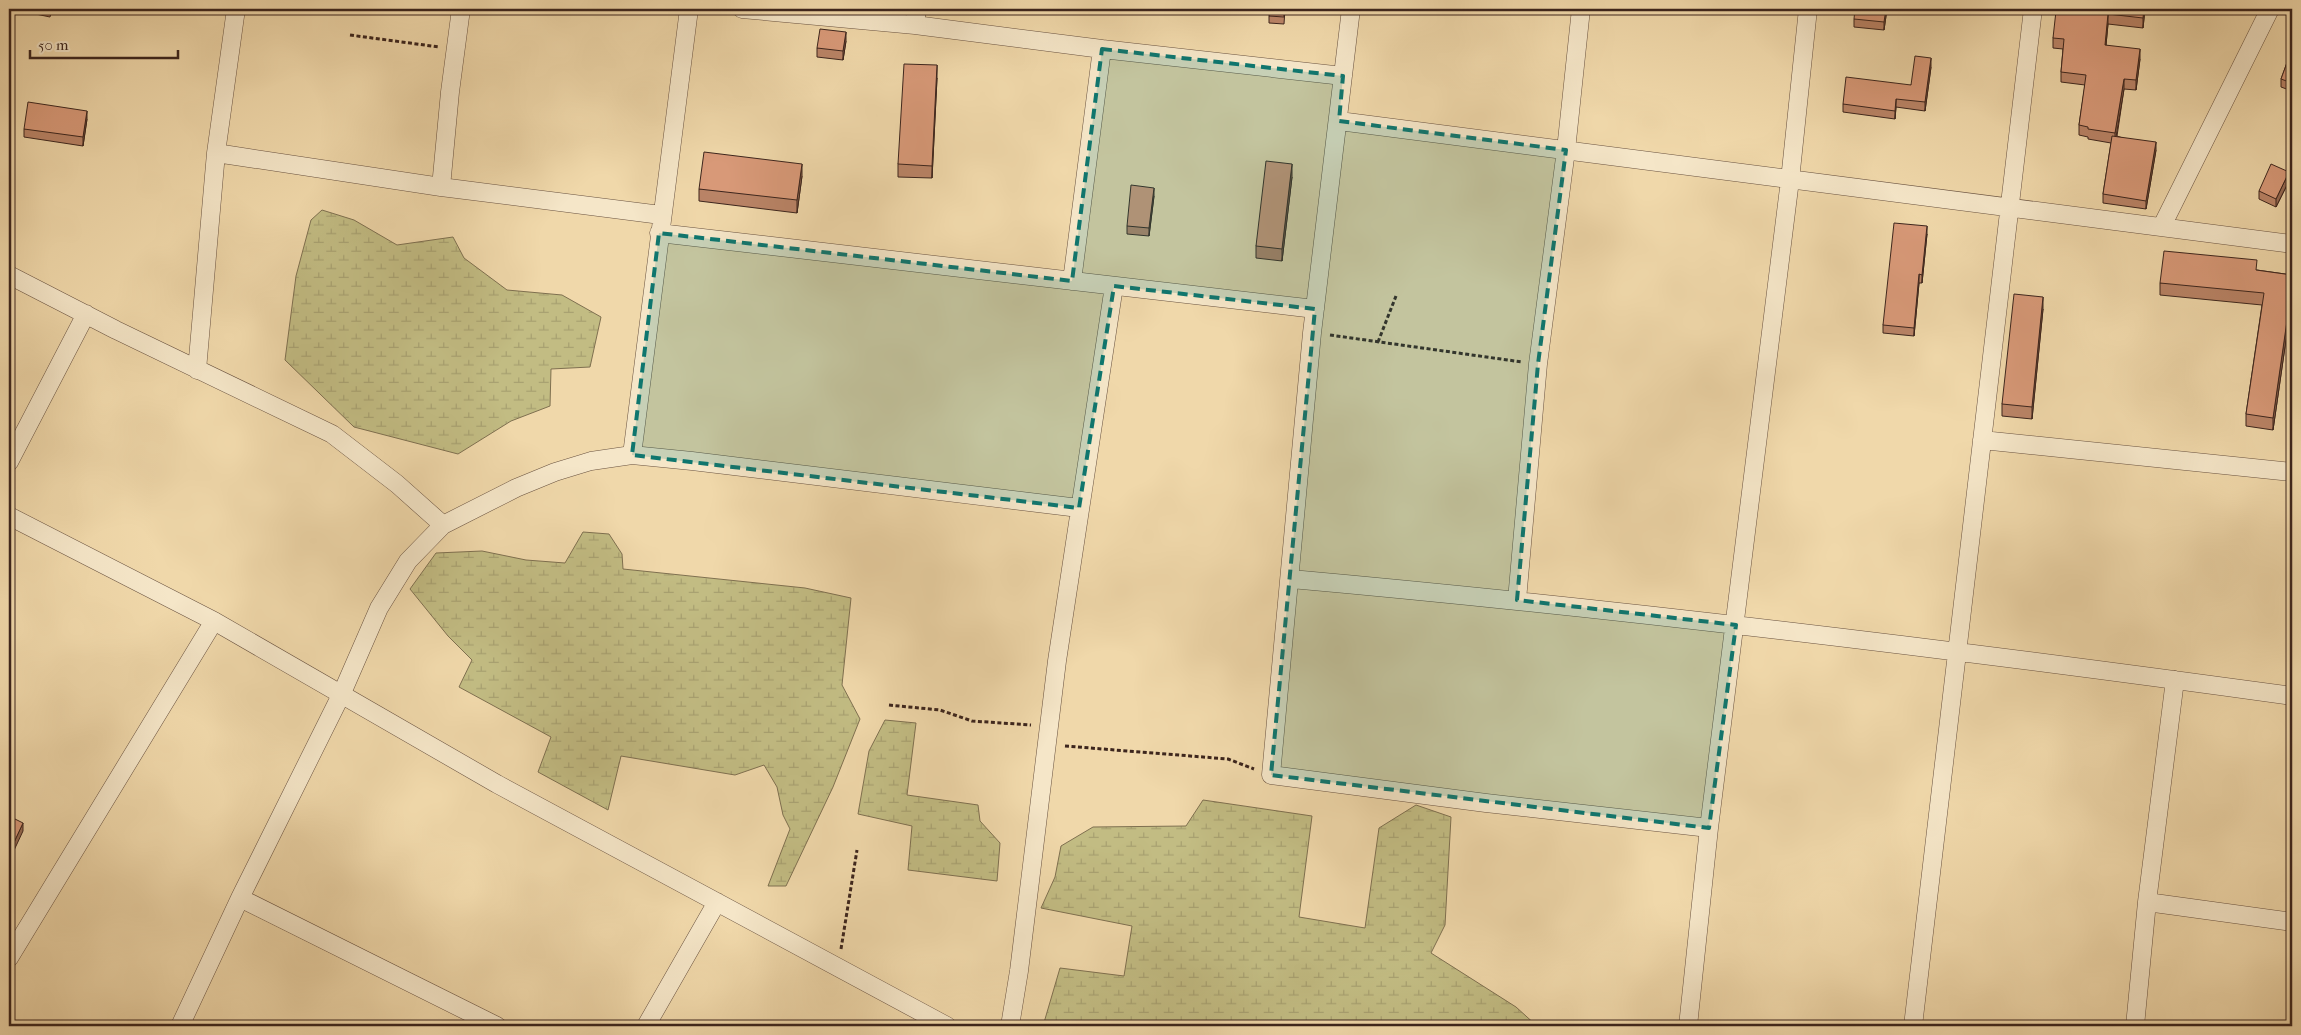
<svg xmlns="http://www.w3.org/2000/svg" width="2301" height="1035" font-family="'IM FELL French Canon',serif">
  <defs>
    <pattern id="wetland-marsh" width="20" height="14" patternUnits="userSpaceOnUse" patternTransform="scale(1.25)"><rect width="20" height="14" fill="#c2bc83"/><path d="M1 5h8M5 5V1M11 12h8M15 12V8" fill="none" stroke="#a8a171"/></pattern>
  </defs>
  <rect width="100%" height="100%" fill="#f0d8aa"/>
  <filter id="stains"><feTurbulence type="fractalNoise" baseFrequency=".004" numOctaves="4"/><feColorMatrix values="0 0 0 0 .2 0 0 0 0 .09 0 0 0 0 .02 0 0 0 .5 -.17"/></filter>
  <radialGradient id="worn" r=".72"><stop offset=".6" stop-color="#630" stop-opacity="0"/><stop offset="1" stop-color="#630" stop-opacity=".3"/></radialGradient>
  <path fill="url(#wetland-marsh)" stroke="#7f7050" d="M322 210 354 220 397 245 453 237 464 258 507 290 562 295 601 317 590 367 551 369 550 406 511 421 458 454 354 427 285 360 296 276 311 220Z
    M583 532 609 534 622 554 623 569 805 588 851 598 842 685 860 719 833 787 786 886H768L790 829 783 815 777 787 764 765 735 775 621 756 608 810 538 772 551 737 459 687 472 660 448 636 410 589 436 553 482 551 526 560 565 563Z
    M885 720 916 723 907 795 978 805 980 821 1000 843 997 881 908 870 912 826 858 814 869 751Z
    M1203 800 1312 816 1299 917 1365 928 1379 828 1416 805 1451 817 1445 925 1431 953 1516 1007 1537 1026H1043L1060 968 1124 976 1132 926 1041 908 1055 877 1061 846 1093 827 1186 826Z"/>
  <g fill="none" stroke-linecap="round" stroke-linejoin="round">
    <g stroke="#695240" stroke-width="19">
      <path id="minor" d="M742 9 915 25 1102 49 1343 76
        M1351 9 1312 333 1271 775 1486 803 1709 828
        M915 25 917 9
        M1339 121 2292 244
        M216 153 441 187 661 215
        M441 187 450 92 461 9
        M2162 226 2270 9
        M659 233 1315 309
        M9 275 116 330 332 434 397 484 443 525
        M1072 281 1102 49
        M197 370 216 153 236 9
        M1982 440 2292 472
        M632 455 689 9
        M9 462 86 314
        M9 516 214 621 497 784 947 1026
        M1291 579C1625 609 1959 650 2292 696
        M1517 600 1538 364 1566 150 1581 9
        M240 898 497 1026
        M2147 902 2292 922
        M9 958 214 621
        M180 1026 240 898 342 693 379 608 408 561 443 525 516 488 555 472 591 461 632 455 692 461 1079 508
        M646 1026 717 902
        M1010 1026 1019 971 1057 661 1114 286
        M1688 1026 1709 828 1790 180 1808 9
        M1913 1026 2033 9
        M2135 1026 2147 902 2175 680"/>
    </g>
    <path stroke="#3c251d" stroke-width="3" stroke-dasharray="4 2.5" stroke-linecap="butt" d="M350 35 439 47
      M1330 335 1522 362
      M1378 342 1396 296
      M889 705 940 710 972 721 1031 725
      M1065 746 1228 759 1254 769
      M841 949 857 850"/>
    <use href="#minor" stroke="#f5e6c8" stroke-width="18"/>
  </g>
  <path fill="#ba8467" stroke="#3c251d" d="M31 9H52L50 17 31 13Z
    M1285 9 1284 24 1269 23V16Z
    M1887 9 1884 30 1854 27V19Z
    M2067 9H2145L2143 28 2108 24 2106 45 2140 59 2136 90 2124 89 2117 136 2156 150 2146 209 2103 203V194L2111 143 2088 139V137L2079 135V125L2085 85 2061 82V72L2063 49 2053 48V38L2066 12Z
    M846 41 843 60 817 57V48Z
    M2292 49V91L2281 87V79Z
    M1931 67 1925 111 1896 107 1895 119 1843 112V104L1911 85Z
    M937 78 932 178 898 177V164Z
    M87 119 83 146 24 137V129Z
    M802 176 797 213 699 201V189Z
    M1292 177 1282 261 1256 258V246Z
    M2289 181 2276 207 2259 199V191Z
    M1154 196 1149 236 1127 234V226Z
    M1927 234 1922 283H1919L1914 336 1883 333V325Z
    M2257 270 2292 275V298L2273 430 2246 426V414L2262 305 2160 295V283Z
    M2043 309 2032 419 2002 416V404Z"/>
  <path fill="#976b54" stroke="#3c251d" d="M1886 9H1887L1884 30V22Z
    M2144 9H2145L2143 28V18Z
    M2108 14V24L2105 55V45Z
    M846 32V41L843 60V51Z
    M2140 49V59L2136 90V80Z
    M1931 58V67L1925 111V102Z
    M937 65V78L932 178V166Z
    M2124 79V89L2115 143V133Z
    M1896 99V107L1895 119V111Z
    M87 111V119L83 146V137Z
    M2156 142V150L2146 209V201Z
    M802 164V176L797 213V200Z
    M1292 164V177L1282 261V249Z
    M2289 172V181L2276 207V199Z
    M1154 188V196L1149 236V228Z
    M14 207V215L9 220V212Z
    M1927 226V234L1922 283V275Z
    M1919 274V283L1914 336V328Z
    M2292 286V298L2273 430V418Z
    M2043 297V309L2032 419V407Z
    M23 823V831L9 861V853Z"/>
  <path fill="#d89978" stroke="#3c251d" d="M1270 9H1284V17L1269 16Z
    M1855 9H1886L1884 22 1854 19Z
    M2067 9H2144L2143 18 2108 14 2105 45 2140 49 2136 80 2124 79 2115 133 2088 129V127L2079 125 2086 75 2061 72 2064 39 2053 38 2056 11 2066 12Z
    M820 29 846 32 843 51 817 48Z
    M2292 49V83L2281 79Z
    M1915 56 1931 58 1925 102 1896 99 1895 111 1843 104 1846 77 1911 85Z
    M904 64 937 65 932 166 898 164Z
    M28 102 87 111 83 137 24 129Z
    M2112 136 2156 142 2146 201 2103 194Z
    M704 152 802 164 797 200 699 189Z
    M1266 161 1292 164 1282 249 1256 246Z
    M2271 164 2289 172 2276 199 2259 191Z
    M1131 185 1154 188 1149 228 1127 226Z
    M9 201 14 207 9 212Z
    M1894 223 1927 226 1922 275 1919 274 1914 328 1883 325Z
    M2164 251 2257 260 2256 270 2292 275V286L2273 418 2246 414 2264 293 2160 283Z
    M2014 294 2043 297 2032 407 2002 404Z
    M9 816 23 823 9 853Z"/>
  <path fill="#0f766e" fill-opacity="0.2" stroke="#0f766e" stroke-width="4" stroke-dasharray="10 6" stroke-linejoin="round" d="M1102 49 1343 76 1339 121 1566 150 1538 364 1517 600 1736 625 1709 828 1271 775 1315 309 1114 286 1079 508 632 455 659 233 1072 281Z"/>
  <rect width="2301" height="1035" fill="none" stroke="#f0d8aa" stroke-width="30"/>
  <rect x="10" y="10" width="2281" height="1015" fill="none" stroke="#3c251d" stroke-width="2.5"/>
  <rect x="15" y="15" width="2271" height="1005" fill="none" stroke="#3c251d"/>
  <path d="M30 50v8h148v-8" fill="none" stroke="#3c251d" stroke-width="2.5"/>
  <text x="38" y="50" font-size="15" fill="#3c251d" stroke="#f5e6c8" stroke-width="4" paint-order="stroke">50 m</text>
  <rect width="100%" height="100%" filter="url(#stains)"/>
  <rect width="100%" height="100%" fill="url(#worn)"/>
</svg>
